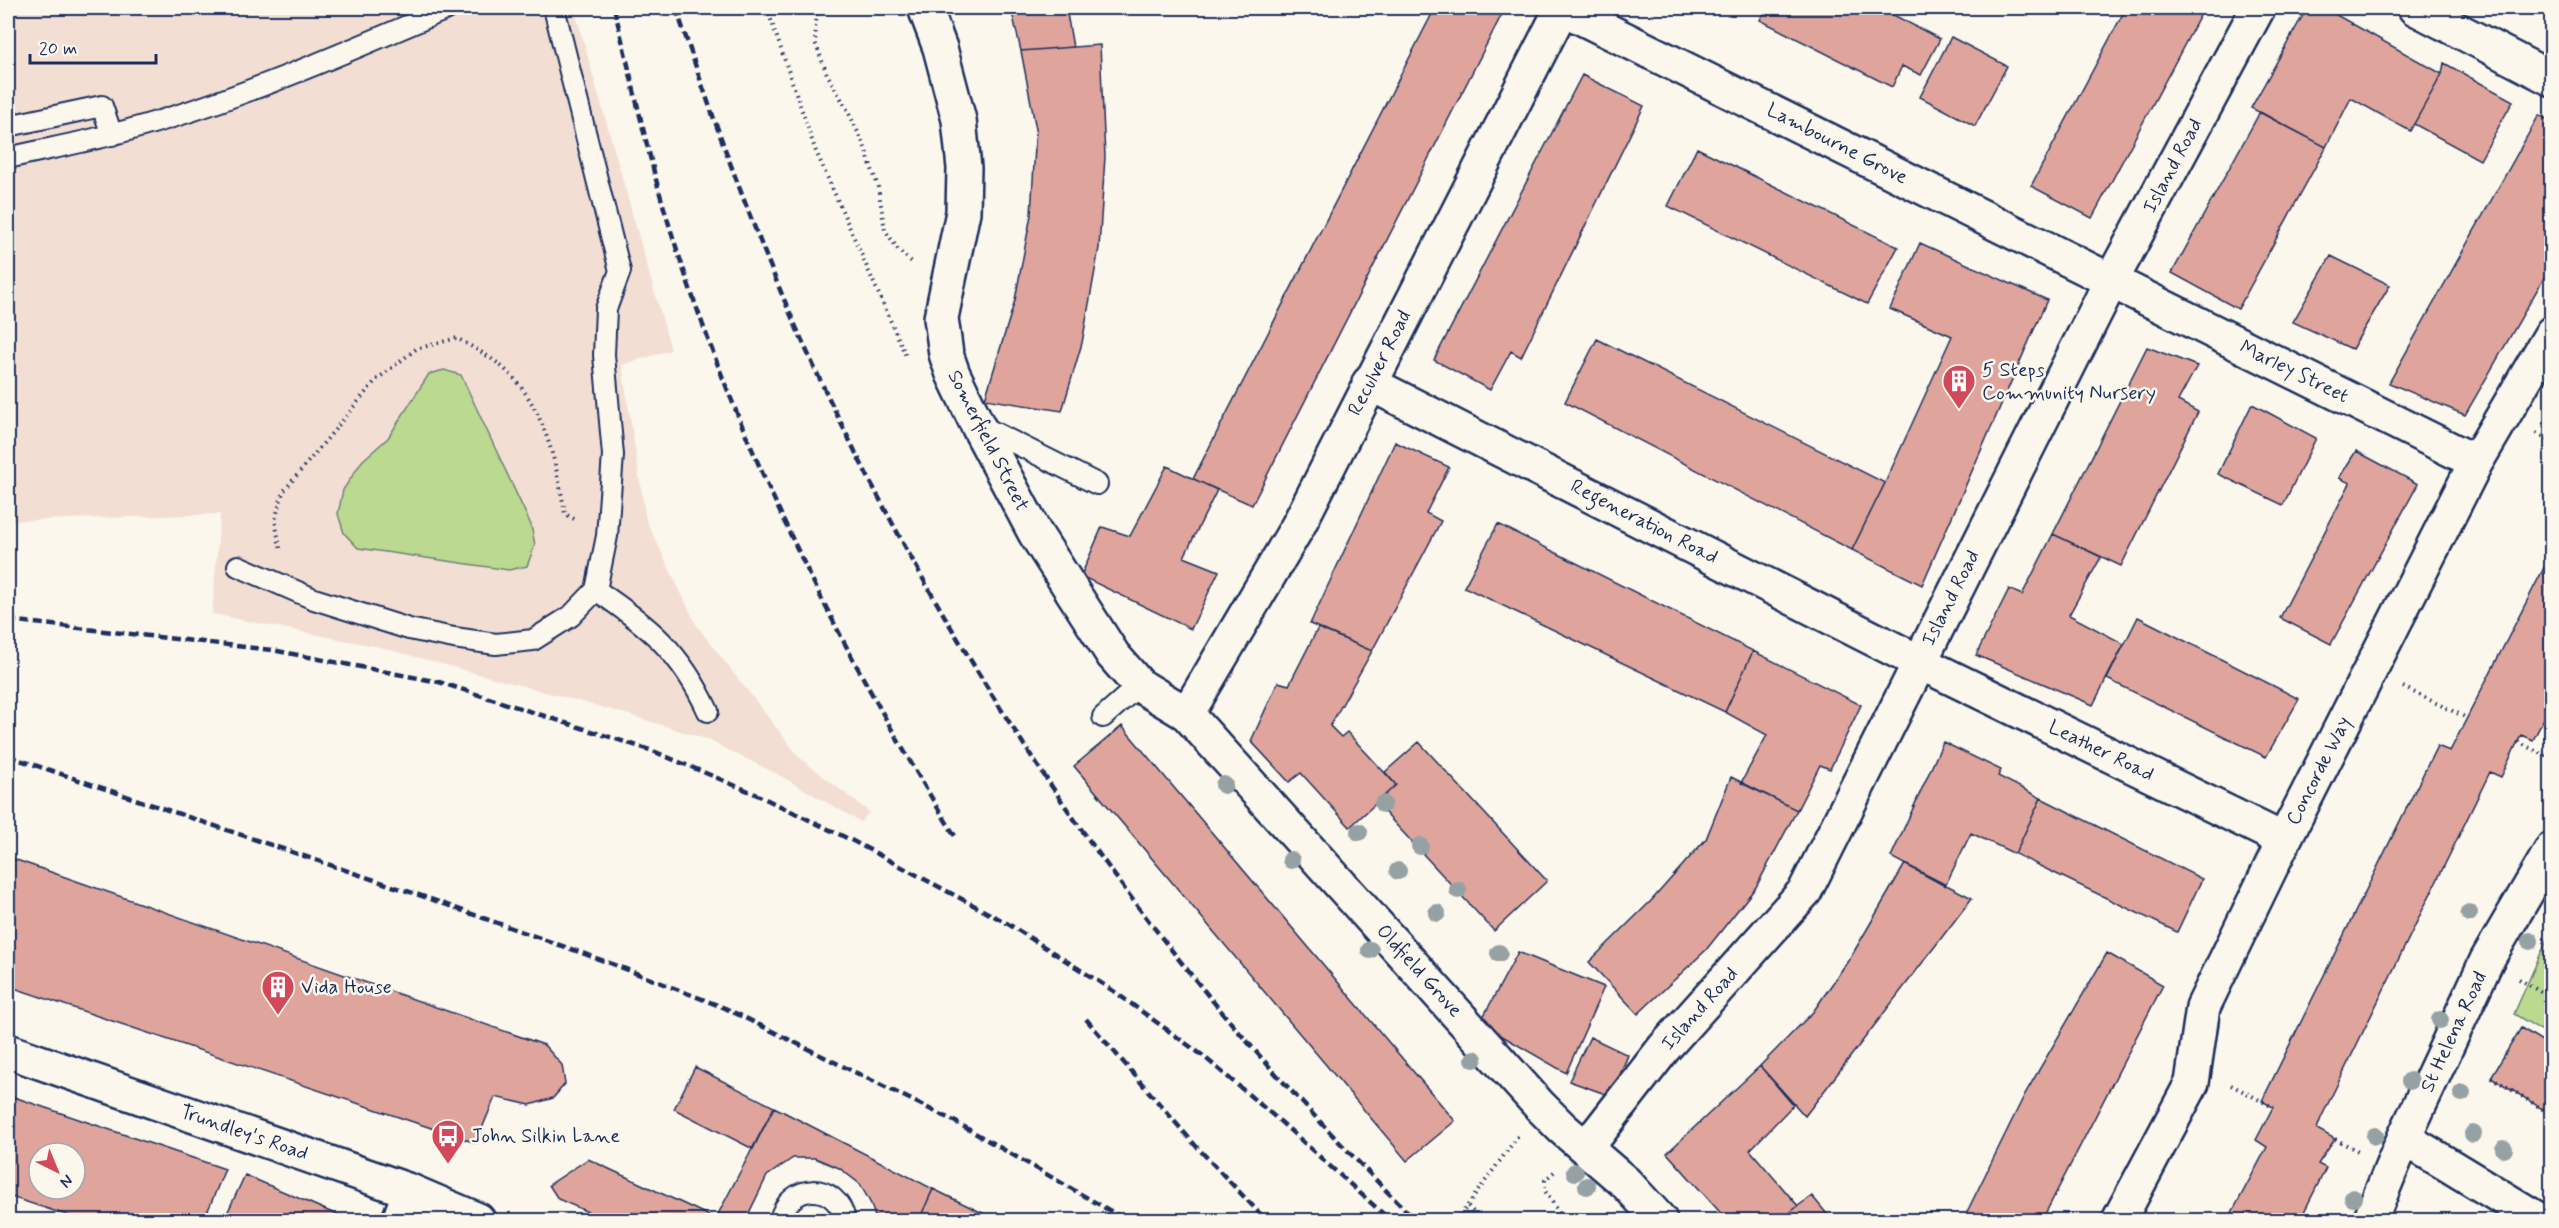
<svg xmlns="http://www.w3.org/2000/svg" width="2559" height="1228" font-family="Mynerve,sans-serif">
  <rect width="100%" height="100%" fill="#fbf7ec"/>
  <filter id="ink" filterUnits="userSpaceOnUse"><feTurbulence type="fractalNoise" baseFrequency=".0167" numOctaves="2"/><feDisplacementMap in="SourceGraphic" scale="12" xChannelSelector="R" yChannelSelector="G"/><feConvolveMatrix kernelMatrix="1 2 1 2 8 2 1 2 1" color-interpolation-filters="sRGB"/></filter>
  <g filter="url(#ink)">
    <path fill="#f3ded4" d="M8 8H574L671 350 622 365 646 520 697 626 800 758 869 812 861 822 777 774 706 739 626 714 379 647 212 614 220 514 8 521Z"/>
    <path fill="#bcd990" stroke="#6c8477" stroke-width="1.5" d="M444 370 461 375 531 525 535 545 527 566 509 570 358 548 344 533 338 514 343 490 362 461 388 438 429 374Z
      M2551 930V1036L2514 1014Z"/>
    <path fill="#dfa59c" stroke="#1b2f5e" stroke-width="1.5" fill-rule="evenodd" d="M1011 8H1066L1073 47 1021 51Z
      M1435 8H1505L1252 505 1193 479Z
      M1766 8H1880L1940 39 1921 75 1902 66 1892 87 1760 20Z
      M2126 8H2204L2092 218 2031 186Z
      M2307 8H2324L2442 74 2410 131 2351 98 2326 147 2251 108Z
      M1951 37 2007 66 1975 126 1920 97Z
      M1100 45 1105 157 1099 248 1082 343 1062 411 985 399 1015 300 1031 215 1036 129 1021 51Z
      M2444 63 2513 101 2480 160 2414 124 2442 74Z
      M1582 75 1644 106 1521 357 1511 351 1490 390 1434 360Z
      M2260 112 2326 147 2238 309 2172 273Z
      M2539 115 2552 122V264L2465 415 2389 383Z
      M1697 148 1898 247 1867 304 1668 206Z
      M1920 243 2047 300 1922 585 1852 550 1885 483 1952 336 1890 309Z
      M2331 256 2390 285 2352 349 2293 322Z
      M1597 339 1885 483 1852 550 1565 402Z
      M2147 347 2197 366 2178 401 2198 412 2121 566 2053 534Z
      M2252 404 2316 438 2283 505 2218 474Z
      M1395 442 1449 467 1426 513 1441 521 1372 651 1310 624Z
      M2356 451 2418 484 2331 644 2280 618 2350 483 2339 478Z
      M1167 466 1217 490 1184 557 1219 571 1191 629 1081 576 1102 527 1130 536Z
      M1498 524 1753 651 1725 712 1464 587Z
      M2053 534 2101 557 2069 615 2124 644 2093 705 1976 655 2009 589 2022 595Z
      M2552 552V703L2533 740 2521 735 2501 777 2490 772 2321 1118 2317 1129 2335 1139 2318 1164 2326 1168 2300 1220H2228L2267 1147 2256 1140 2273 1107 2262 1101 2437 746 2450 751Z
      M2138 617 2299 699 2266 757 2107 679Z
      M1318 628 1372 651 1330 726 1341 737 1347 732 1396 785 1350 827 1301 773 1289 782 1251 741 1278 682 1289 685Z
      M1753 651 1861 705 1830 769 1820 765 1797 810 1741 783 1767 735 1725 712Z
      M1122 726 1455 1121 1407 1161 1074 766Z
      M1419 742 1547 881 1494 931 1376 803 1396 785 1385 772Z
      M1943 742 2001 770 1998 776 2041 798 2015 854 1971 833 1945 886 1891 857Z
      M1731 777 1797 810 1756 887 1706 950 1638 1014 1589 962 1651 901 1706 839Z
      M2041 798 2202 879 2177 932 2015 854Z
      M8 857 544 1045 562 1065 565 1084 553 1098 530 1105 495 1097 476 1143 8 986Z
      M1905 864 1972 898 1805 1116 1760 1066 1813 1012 1852 955Z
      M1518 952 1604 987 1566 1073 1480 1023Z
      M2107 953 2163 985 2042 1220H1963L2025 1094Z
      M2521 1028 2552 1047V1115L2491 1077Z
      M1590 1037 1628 1055 1611 1096 1569 1081Z
      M1760 1066 1793 1105 1750 1150 1798 1206 1781 1220H1727L1667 1153Z
      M695 1067 774 1107 753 1149 674 1109Z
      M8 1095 225 1169 204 1220H82L8 1196ZM39 1153H75V1189H39Z
      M774 1107 933 1189 919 1220H876L871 1204 860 1184 839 1168 815 1158H793L767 1176 749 1213V1220H715Z
      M588 1159 716 1219 606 1220 558 1199 549 1185Z
      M245 1175 349 1220H224Z
      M933 1189 997 1220H919Z
      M1812 1196 1832 1220H1781L1798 1206Z"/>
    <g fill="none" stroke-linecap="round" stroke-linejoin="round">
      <g stroke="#1b2f5e" stroke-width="24">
        <path id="lane" d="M8 126 102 106 112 135
          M8 158C42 150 76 144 110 135 227 105 339 55 449 8
          M979 425 1097 484
          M238 566 314 599 409 629 454 638 496 644 533 640 571 616 596 590 607 536 613 455 604 355 606 309 620 271 554 8
          M596 590C649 626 681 652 708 711
          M1103 717 1139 685
          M780 1220C789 1182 837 1181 845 1220"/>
      </g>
      <g stroke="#1b2f5e" stroke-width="38">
        <path id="street" d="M925 8 940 48 959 120 964 168 963 212 941 318 946 354 953 374 977 424 1035 533 1113 655 1139 685 1187 714 1540 1106 1562 1128 1626 1183 1660 1220
          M1562 8 2476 462
          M2415 8 2552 79
          M1369 383 1919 662 2284 840
          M1187 714 1298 526 1562 8
          M2404 1138 2539 1220
          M1584 1146 1598 1133 1664 1048 1805 891 2111 281 2258 8
          M399 1220 410 1191
          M2119 1220 2192 1083 2203 1007 2284 840 2476 462 2552 333
          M2370 1220 2404 1138 2487 960 2552 849"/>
      </g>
      <g stroke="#1b2f5e" stroke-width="38">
        <path id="secondary" d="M8 1051 410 1191 478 1220"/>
      </g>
      <path stroke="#1b2f5e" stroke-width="4" stroke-dasharray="1.5 4.5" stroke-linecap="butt" d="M767 8 815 149 906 356
        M817 8 815 42 827 74 847 109 864 145 878 187 885 230 899 251 912 262
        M2536 433 2552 442
        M280 548 275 520 283 492 376 380 416 349 457 338C470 346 484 353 496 362 543 397 556 461 565 514L576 520
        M2403 687 2467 718
        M2518 742 2552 759
        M2519 979 2552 999
        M2491 1077 2552 1115
        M2231 1085 2273 1107
        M2335 1139 2358 1151
        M1554 1172 1545 1180V1191L1564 1220
        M1468 1206 1481 1220
        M1457 1220 1518 1136"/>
      <use href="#lane" stroke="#fbf7ec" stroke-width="20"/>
      <use href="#street" stroke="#fbf7ec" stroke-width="33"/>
      <use href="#secondary" stroke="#fbf7ec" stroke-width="33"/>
      <path stroke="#1b2f5e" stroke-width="4.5" stroke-dasharray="9 4.5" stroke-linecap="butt" d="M614 8C632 78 646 149 667 218 734 436 835 642 955 836
        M676 8C719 137 766 267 825 390 934 619 1073 838 1238 1031 1294 1096 1355 1159 1415 1220
        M8 620 272 650 439 682 653 751 753 793 851 840 1005 922 1112 990 1202 1055 1281 1122 1390 1220
        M8 756 416 894 610 963 725 1008 954 1121 1126 1220
        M1086 1019 1195 1145 1266 1220"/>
    </g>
    <g fill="#96a1a4">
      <circle cx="1224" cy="785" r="9"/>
      <circle cx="1383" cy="804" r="9"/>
      <circle cx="1359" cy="832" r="9"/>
      <circle cx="1420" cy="846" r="9"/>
      <circle cx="1291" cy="860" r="9"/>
      <circle cx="1398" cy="871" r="9"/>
      <circle cx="1458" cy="890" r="9"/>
      <circle cx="1437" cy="913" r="9"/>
      <circle cx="2469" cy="913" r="9"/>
      <circle cx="2530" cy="941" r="9"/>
      <circle cx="1370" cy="950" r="9"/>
      <circle cx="1499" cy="953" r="9"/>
      <circle cx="2440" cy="1020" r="9"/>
      <circle cx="1474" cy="1059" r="9"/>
      <circle cx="2410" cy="1081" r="9"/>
      <circle cx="2462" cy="1093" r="9"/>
      <circle cx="2473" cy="1134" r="9"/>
      <circle cx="2375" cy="1136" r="9"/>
      <circle cx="2504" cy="1149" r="9"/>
      <circle cx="1575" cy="1172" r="9"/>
      <circle cx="1587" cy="1186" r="9"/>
      <circle cx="2353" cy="1198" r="9"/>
    </g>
  </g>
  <defs>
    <g id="building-pin" transform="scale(1.725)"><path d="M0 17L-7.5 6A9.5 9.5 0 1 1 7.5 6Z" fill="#d1495b" stroke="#fbf7ec"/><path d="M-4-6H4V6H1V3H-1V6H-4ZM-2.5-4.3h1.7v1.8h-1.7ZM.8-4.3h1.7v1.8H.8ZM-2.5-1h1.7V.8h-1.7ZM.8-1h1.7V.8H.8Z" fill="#fff"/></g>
    <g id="bus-pin" transform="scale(1.725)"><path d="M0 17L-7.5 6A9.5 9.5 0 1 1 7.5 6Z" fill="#d1495b" stroke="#fbf7ec"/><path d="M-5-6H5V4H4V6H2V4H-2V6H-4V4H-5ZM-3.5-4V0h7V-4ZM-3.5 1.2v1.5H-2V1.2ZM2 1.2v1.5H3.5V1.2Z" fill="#fff"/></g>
  </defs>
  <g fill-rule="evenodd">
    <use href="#building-pin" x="1959" y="381"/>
    <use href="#building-pin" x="278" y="987"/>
    <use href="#bus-pin" x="448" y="1136"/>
  </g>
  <g text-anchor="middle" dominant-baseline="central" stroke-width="5" stroke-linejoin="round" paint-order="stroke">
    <g font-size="20" fill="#1b2f5e" stroke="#fbf7ec">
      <text transform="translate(1837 144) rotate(27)">Lambourne Grove</text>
      <text transform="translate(2173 166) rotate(-62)">Island Road</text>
      <text transform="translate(1380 363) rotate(-63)">Reculver Road</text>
      <text transform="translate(2294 372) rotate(26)">Marley Street</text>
      <text transform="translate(988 441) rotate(63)">Somerfield Street</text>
      <text transform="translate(1644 522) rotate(27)">Regeneration Road</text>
      <text transform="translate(1951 598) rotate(-63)">Island Road</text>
      <text transform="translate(2101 751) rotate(26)">Leather Road</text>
      <text transform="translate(2319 771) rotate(-63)">Concorde Way</text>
      <text transform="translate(1419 971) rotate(48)">Oldfield Grove</text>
      <text transform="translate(1700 1009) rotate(-48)">Island Road</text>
      <text transform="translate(2454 1032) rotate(-65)">St Helena Road</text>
      <text transform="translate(244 1133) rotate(19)">Trundley's Road</text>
    </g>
    <g font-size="20" fill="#1b2f5e" stroke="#fbf7ec" text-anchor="start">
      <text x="1982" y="370">5 Steps<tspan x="1982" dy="23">Community Nursery</tspan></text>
      <text x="301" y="987">Vida House</text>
      <text x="471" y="1136">John Silkin Lane</text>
    </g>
  </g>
  <rect width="2559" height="1228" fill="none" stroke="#fbf7ec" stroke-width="30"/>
  <rect x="15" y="15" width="2529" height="1198" fill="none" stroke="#1b2f5e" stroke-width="2" filter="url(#ink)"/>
  <g transform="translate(57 1171) rotate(137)"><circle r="28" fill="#fbf7ec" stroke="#a1a7b3" stroke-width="1.5"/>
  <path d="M0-4.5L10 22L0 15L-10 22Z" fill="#d1495b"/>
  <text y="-9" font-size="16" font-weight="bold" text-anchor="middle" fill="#1b2f5e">N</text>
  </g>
  <path d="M30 54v9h126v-9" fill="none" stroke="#1b2f5e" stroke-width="3"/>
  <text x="39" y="54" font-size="18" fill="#1b2f5e" stroke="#fbf7ec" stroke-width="4.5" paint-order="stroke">20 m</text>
</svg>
